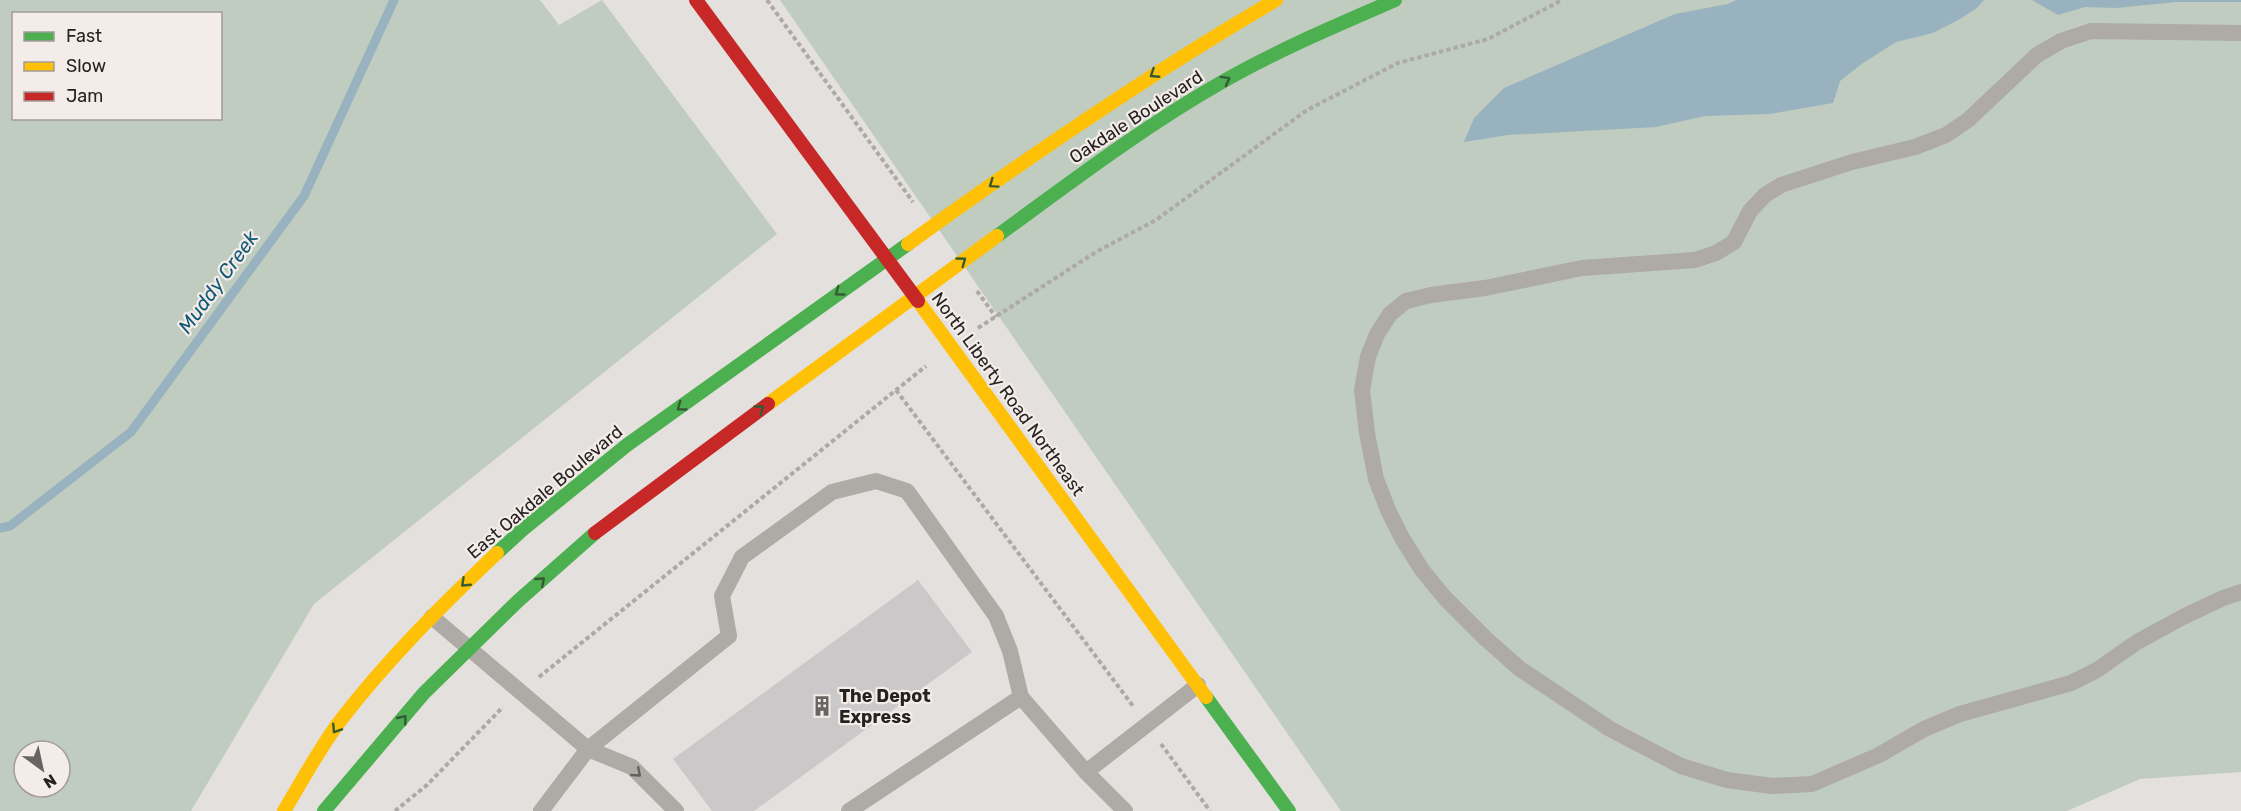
<svg xmlns="http://www.w3.org/2000/svg" width="2241" height="811" font-family="Rubik,sans-serif">
  <rect width="100%" height="100%" fill="#e4e0dd"/>
  <path fill="#bfccbf" fill-rule="evenodd" d="M0 0H540L559 25 602 0 777 234 314 604 191 811H0ZM14 14H220V118H14ZM24 751H60V787H24Z
    M780 0H2241V772L2140 779 2067 811H1341Z"/>
  <path fill="#98b2c0" d="M1736 0H1984L1977 8 1960 19 1933 33 1896 42 1863 63 1840 81 1833 103 1770 114 1705 116 1656 127 1508 135 1464 142 1474 118 1504 88 1675 14 1728 4Z
    M2032 0H2241V2H2176L2116 8 2085 7 2058 15Z"/>
  <g fill="none" stroke-linecap="round" stroke-linejoin="round">
    <path stroke="#98b2c0" stroke-width="9" d="M0 528 10 526 131 432 304 196 394 0"/>
  </g>
  <path fill="#cbc8c9" d="M918 580 972 652 754 811H712L673 759Z"/>
  <g fill="none" stroke-linecap="round" stroke-linejoin="round">
    <path stroke="#adaaa6" stroke-width="4" stroke-dasharray="4.5 3" stroke-linecap="butt" d="M767 0 913 202
      M977 291 996 317
      M978 328 1096 252 1156 220 1307 110 1398 63 1488 39 1562 0
      M896 390 1133 706
      M539 677 926 366
      M1161 744 1210 811
      M395 811 427 785 503 707"/>
    <path stroke="#aeaaa6" stroke-width="16" d="M2241 33 2091 31 2061 41 2037 55 1968 120 1946 135 1915 147 1852 162 1781 185 1765 195 1750 211 1734 242 1716 253 1695 260 1582 268 1485 288 1431 295 1406 301 1390 314 1377 334 1368 357 1362 390 1367 433 1376 479 1388 510 1402 538 1422 570 1445 598 1485 638 1520 669 1610 729 1681 766 1727 780 1772 786 1812 784 1879 755 1924 729 1960 714 2071 683 2097 670 2137 642 2183 617 2223 598 2241 592
      M432 617 588 749 632 767 676 811
      M1086 772 1198 685
      M541 811 588 749 729 636 722 596 742 557 832 492 876 481 907 491 996 616 1010 651 1021 697
      M849 811 1021 697 1086 772 1125 811"/>
    <path stroke="#4caf50" stroke-width="14" d="M997 236C1071 182 1143 127 1222 82 1278 50 1337 25 1395 0
      M497 553 522 530 627 445 908 244
      M1206 697 1289 811
      M324 811 424 693 518 601 595 533"/>
    <path stroke="#ffc107" stroke-width="14" d="M908 244C1027 158 1149 74 1276 0
      M918 301 1206 697
      M768 404 997 236
      M284 811C302 781 319 749 340 721 387 660 441 606 497 553"/>
    <path stroke="#c62828" stroke-width="14" d="M696 0 918 301
      M595 533 768 404"/>
  </g>
  <defs><path id="oneway-chevron" d="M-2-3.5L2.5 0L-2 3.5" fill="none" stroke-width="1.6" stroke-linecap="round" stroke-linejoin="round" transform="scale(1.5)"/></defs>
  <g stroke="#355a34">
    <use href="#oneway-chevron" transform="translate(1154 74) rotate(147)"/>
    <use href="#oneway-chevron" transform="translate(1226 80) rotate(-29)"/>
    <use href="#oneway-chevron" transform="translate(993 184) rotate(145)"/>
    <use href="#oneway-chevron" transform="translate(962 261) rotate(-36)"/>
    <use href="#oneway-chevron" transform="translate(839 292) rotate(144)"/>
    <use href="#oneway-chevron" transform="translate(681 407) rotate(144)"/>
    <use href="#oneway-chevron" transform="translate(760 409) rotate(-36)"/>
    <use href="#oneway-chevron" transform="translate(541 581) rotate(-41)"/>
    <use href="#oneway-chevron" transform="translate(465 583) rotate(137)"/>
    <use href="#oneway-chevron" transform="translate(403 719) rotate(-51)"/>
    <use href="#oneway-chevron" transform="translate(336 729) rotate(123)"/>
  </g>
  <use stroke="#635f5d" href="#oneway-chevron" transform="translate(637 773) rotate(41)"/>
  <defs>
    <g id="building-bare" transform="scale(1.62)"><path d="M-4-6H4V6H1V3H-1V6H-4ZM-2.5-4.3h1.7v1.8h-1.7ZM.8-4.3h1.7v1.8H.8ZM-2.5-1h1.7V.8h-1.7ZM.8-1h1.7V.8H.8Z" fill="#686463" stroke="#f4ece8" stroke-width="2.5" paint-order="stroke"/></g>
  </defs>
  <g fill-rule="evenodd">
    <use href="#building-bare" x="822" y="706"/>
  </g>
  <g text-anchor="middle" dominant-baseline="central" stroke-width="4.5" stroke-linejoin="round" paint-order="stroke">
    <g font-size="18" fill="#262221" stroke="#f4ece8">
      <text transform="translate(1136 117) rotate(-33)">Oakdale Boulevard</text>
      <text transform="translate(1008 394) rotate(54)">North Liberty Road Northeast</text>
      <text transform="translate(545 492) rotate(-40)">East Oakdale Boulevard</text>
    </g>
    <g font-size="18" font-weight="bold" fill="#262221" stroke="#f4ece8" text-anchor="start">
      <text x="839" y="696">The Depot<tspan x="839" dy="21">Express</tspan></text>
    </g>
    <g font-size="20" font-style="italic" fill="#105977" stroke="#f4ece8">
      <text transform="translate(218 282) rotate(-54)">Muddy Creek</text>
    </g>
  </g>
  <rect x="12" y="12" width="210" height="108" fill="#f4ece8" stroke="#a29b98" stroke-width="1.5"/>
  <rect x="24" y="32" width="30" height="9" fill="#4caf50" stroke="#a29b98" stroke-width="1.5"/>
  <text x="66" y="42" font-size="18" fill="#262221">Fast</text>
  <rect x="24" y="62" width="30" height="9" fill="#ffc107" stroke="#a29b98" stroke-width="1.5"/>
  <text x="66" y="72" font-size="18" fill="#262221">Slow</text>
  <rect x="24" y="92" width="30" height="9" fill="#c62828" stroke="#a29b98" stroke-width="1.5"/>
  <text x="66" y="102" font-size="18" fill="#262221">Jam</text>
  <g transform="translate(42 769) rotate(147)"><circle r="28" fill="#f4ece8" stroke="#a29b98" stroke-width="1.5"/>
  <path d="M0-4.5L10 22L0 15L-10 22Z" fill="#686463"/>
  <text y="-9" font-size="16" font-weight="bold" text-anchor="middle" fill="#262221">N</text>
  </g>
</svg>
